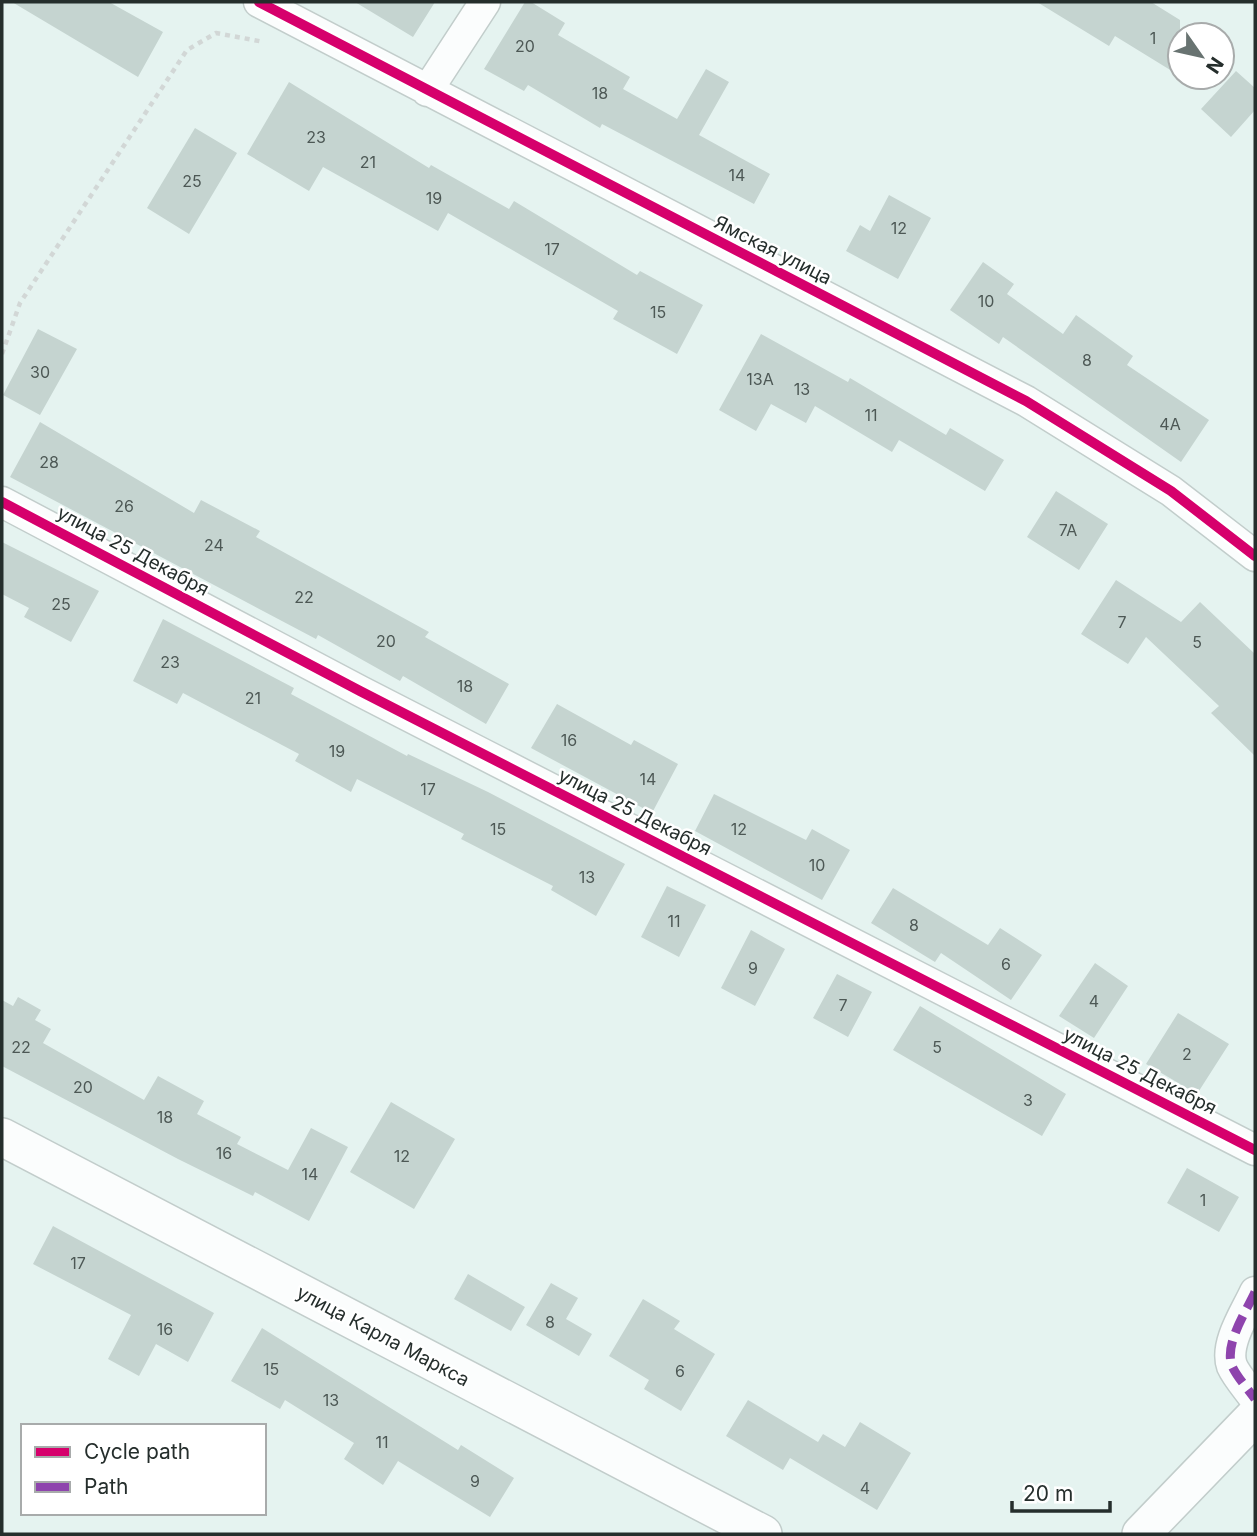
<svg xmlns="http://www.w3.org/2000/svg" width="1257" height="1536" font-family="Inter,sans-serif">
  <rect width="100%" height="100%" fill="#e5f3f0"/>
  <path fill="#c5d4d0" d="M12 2H109L163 32 138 77Z
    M355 2H435L413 37Z
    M525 2H531L565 23 558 35 630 77 623 89 677 119 706 69 729 82 699 135 770 174 754 204 602 124 600 128 528 85 524 91 484 69Z
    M1037 2H1151L1180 20V76L1115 36 1109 46Z
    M1236 71 1255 88V110L1231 137 1201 109Z
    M289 82 429 168 431 165 509 209 514 201 637 275 640 271 703 305 677 354 613 319 618 311 448 213 438 231 323 167 309 191 247 154Z
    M195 128 237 153 189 234 147 208Z
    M889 195 931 218 898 279 846 251 860 225 870 231Z
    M983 262 1014 284 1007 294 1063 334 1076 315 1133 356 1127 365 1209 420 1181 462 1003 337 999 344 950 310Z
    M38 329 77 349 40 415 3 395Z
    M761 334 848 382 850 378 946 435 950 428 1004 460 985 491 899 440 892 452 815 406 806 423 771 404 756 431 719 410Z
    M40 422 194 513 201 500 260 531 256 537 429 632 425 637 509 684 486 724 403 676 400 681 318 635 316 639 10 477Z
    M1056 491 1108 524 1079 570 1027 537Z
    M2 542 99 591 71 642 24 617 29 608 2 594Z
    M1116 580 1181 622 1200 602 1255 654V756L1211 713 1219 706 1146 637 1128 664 1081 634Z
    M163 619 294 688 291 694 407 756 408 754 488 792 625 864 596 916 551 890 553 886 461 839 464 834 357 779 351 792 295 761 299 754 183 693 177 704 133 681Z
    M557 704 631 745 634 740 678 764 652 813 531 748Z
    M714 794 806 840 812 829 850 850 822 900 695 831Z
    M667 886 706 905 679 957 641 937Z
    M893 888 988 945 1000 928 1042 955 1011 1000 941 953 935 962 871 923Z
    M751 930 785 949 755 1006 721 988Z
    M1095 963 1128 986 1094 1038 1059 1016Z
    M837 974 872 992 848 1037 813 1018Z
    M18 997 41 1010 35 1020 51 1029 43 1043 144 1100 158 1076 204 1101 197 1114 241 1137 237 1144 288 1170 311 1128 348 1147 309 1221 255 1192 253 1196 178 1159 2 1066V1000L13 1006Z
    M920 1006 1066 1094 1042 1136 893 1050Z
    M1178 1013 1229 1044 1197 1094 1146 1064Z
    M391 1102 455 1139 414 1209 350 1172Z
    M1187 1168 1239 1197 1219 1232 1167 1203Z
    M53 1226 214 1313 188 1362 156 1344 139 1376 108 1359 131 1315 33 1264Z
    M468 1274 525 1307 511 1331 454 1299Z
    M551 1283 578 1298 566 1319 592 1334 579 1356 526 1325Z
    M643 1299 680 1321 674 1329 715 1354 681 1411 644 1389 649 1380 609 1356Z
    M262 1328 458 1450 461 1445 514 1478 490 1517 398 1461 383 1485 344 1459 354 1443 285 1400 280 1409 231 1381Z
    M748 1400 818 1442 823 1434 845 1447 860 1422 911 1453 877 1510 790 1458 783 1470 726 1436Z"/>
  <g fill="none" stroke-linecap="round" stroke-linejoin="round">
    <g stroke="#c2cdcb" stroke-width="33">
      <path id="minor" d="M259 2 1026 401 1171 491 1255 556
        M427 91 485 2
        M2 502 360 691 1255 1150
        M1255 1292C1246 1312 1224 1344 1232 1366 1237 1377 1248 1389 1255 1399"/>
    </g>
    <g stroke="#c2cdcb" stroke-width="40">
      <path id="tertiary" d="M2 1137 763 1534
        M1141 1534 1255 1416"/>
    </g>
    <path stroke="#d2d7d6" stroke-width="4.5" stroke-dasharray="5 5" stroke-linecap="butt" d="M2 354 20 303 187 50 216 33 264 42"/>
    <use href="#minor" stroke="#fbfdfd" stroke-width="30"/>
    <use href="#tertiary" stroke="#fbfdfd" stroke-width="37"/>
    <path stroke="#8e44ad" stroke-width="9" stroke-dasharray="18 9" stroke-linecap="butt" d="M1255 1292C1246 1312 1224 1344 1232 1366 1237 1377 1248 1389 1255 1399"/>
    <g stroke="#fff" stroke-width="15">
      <path id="cycleway" d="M259 2 1026 401 1171 491 1255 556
        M2 502 360 691 1255 1150"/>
    </g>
    <use href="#cycleway" stroke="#d6006c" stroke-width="10"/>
  </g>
  <g text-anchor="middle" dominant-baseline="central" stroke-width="5" stroke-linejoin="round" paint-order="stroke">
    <g font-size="16" fill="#4d5855">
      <text x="1153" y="38">1</text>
      <text x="525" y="46">20</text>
      <text x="600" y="93">18</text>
      <text x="316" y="137">23</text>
      <text x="368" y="162">21</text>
      <text x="737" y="175">14</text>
      <text x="192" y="181">25</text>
      <text x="434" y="198">19</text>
      <text x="899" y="228">12</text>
      <text x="552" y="249">17</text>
      <text x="986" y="301">10</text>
      <text x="658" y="312">15</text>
      <text x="1087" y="360">8</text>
      <text x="40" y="372">30</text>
      <text x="760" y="379">13А</text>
      <text x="802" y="389">13</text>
      <text x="871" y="415">11</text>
      <text x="1170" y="424">4А</text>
      <text x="49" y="462">28</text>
      <text x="124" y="506">26</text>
      <text x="1068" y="530">7А</text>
      <text x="214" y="545">24</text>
      <text x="304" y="597">22</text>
      <text x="61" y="604">25</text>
      <text x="1122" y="622">7</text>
      <text x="386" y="641">20</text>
      <text x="1197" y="642">5</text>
      <text x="170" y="662">23</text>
      <text x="465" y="686">18</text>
      <text x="253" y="698">21</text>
      <text x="569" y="740">16</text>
      <text x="337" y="751">19</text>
      <text x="648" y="779">14</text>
      <text x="428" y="789">17</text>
      <text x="498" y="829">15</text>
      <text x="739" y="829">12</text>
      <text x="817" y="865">10</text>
      <text x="587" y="877">13</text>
      <text x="674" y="921">11</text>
      <text x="914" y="925">8</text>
      <text x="1006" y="964">6</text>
      <text x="753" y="968">9</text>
      <text x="1094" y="1001">4</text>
      <text x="843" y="1005">7</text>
      <text x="21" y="1047">22</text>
      <text x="937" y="1047">5</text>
      <text x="1187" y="1054">2</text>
      <text x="83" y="1087">20</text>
      <text x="1028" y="1100">3</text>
      <text x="165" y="1117">18</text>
      <text x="224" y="1153">16</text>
      <text x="402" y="1156">12</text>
      <text x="310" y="1174">14</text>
      <text x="1203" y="1200">1</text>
      <text x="78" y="1263">17</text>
      <text x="550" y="1322">8</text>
      <text x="165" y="1329">16</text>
      <text x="271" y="1369">15</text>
      <text x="680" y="1371">6</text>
      <text x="331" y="1400">13</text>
      <text x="382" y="1442">11</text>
      <text x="475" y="1481">9</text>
      <text x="865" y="1488">4</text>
    </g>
    <g font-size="19" fill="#252e2c" stroke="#fff">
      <text transform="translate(773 250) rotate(27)">Ямская улица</text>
      <text transform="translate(133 551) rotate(28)">улица 25 Декабря</text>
      <text transform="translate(635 812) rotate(27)">улица 25 Декабря</text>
      <text transform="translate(1140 1071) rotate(27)">улица 25 Декабря</text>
      <text transform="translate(383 1336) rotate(28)">улица Карла Маркса</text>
    </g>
  </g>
  <rect width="1257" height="1536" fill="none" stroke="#252e2c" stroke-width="7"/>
  <rect x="21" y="1424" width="245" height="91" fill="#ffffff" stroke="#a8abab" stroke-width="2"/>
  <rect x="35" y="1447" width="35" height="10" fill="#d6006c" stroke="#a8abab" stroke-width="2"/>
  <text x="84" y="1459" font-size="21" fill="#252e2c">Cycle path</text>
  <rect x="35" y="1482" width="35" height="10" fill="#8e44ad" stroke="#a8abab" stroke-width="2"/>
  <text x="84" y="1494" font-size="21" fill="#252e2c">Path</text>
  <g transform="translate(1201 56) rotate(124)"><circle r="33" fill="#ffffff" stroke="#a8abab" stroke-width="2"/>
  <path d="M0-5L12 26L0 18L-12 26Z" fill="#687371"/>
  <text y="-10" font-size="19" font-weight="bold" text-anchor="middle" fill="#252e2c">N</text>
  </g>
  <path d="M1012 1501v10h98v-10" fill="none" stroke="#252e2c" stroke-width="3.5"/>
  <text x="1023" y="1501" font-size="21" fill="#252e2c" stroke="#ffffff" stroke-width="5" paint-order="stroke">20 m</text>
</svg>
